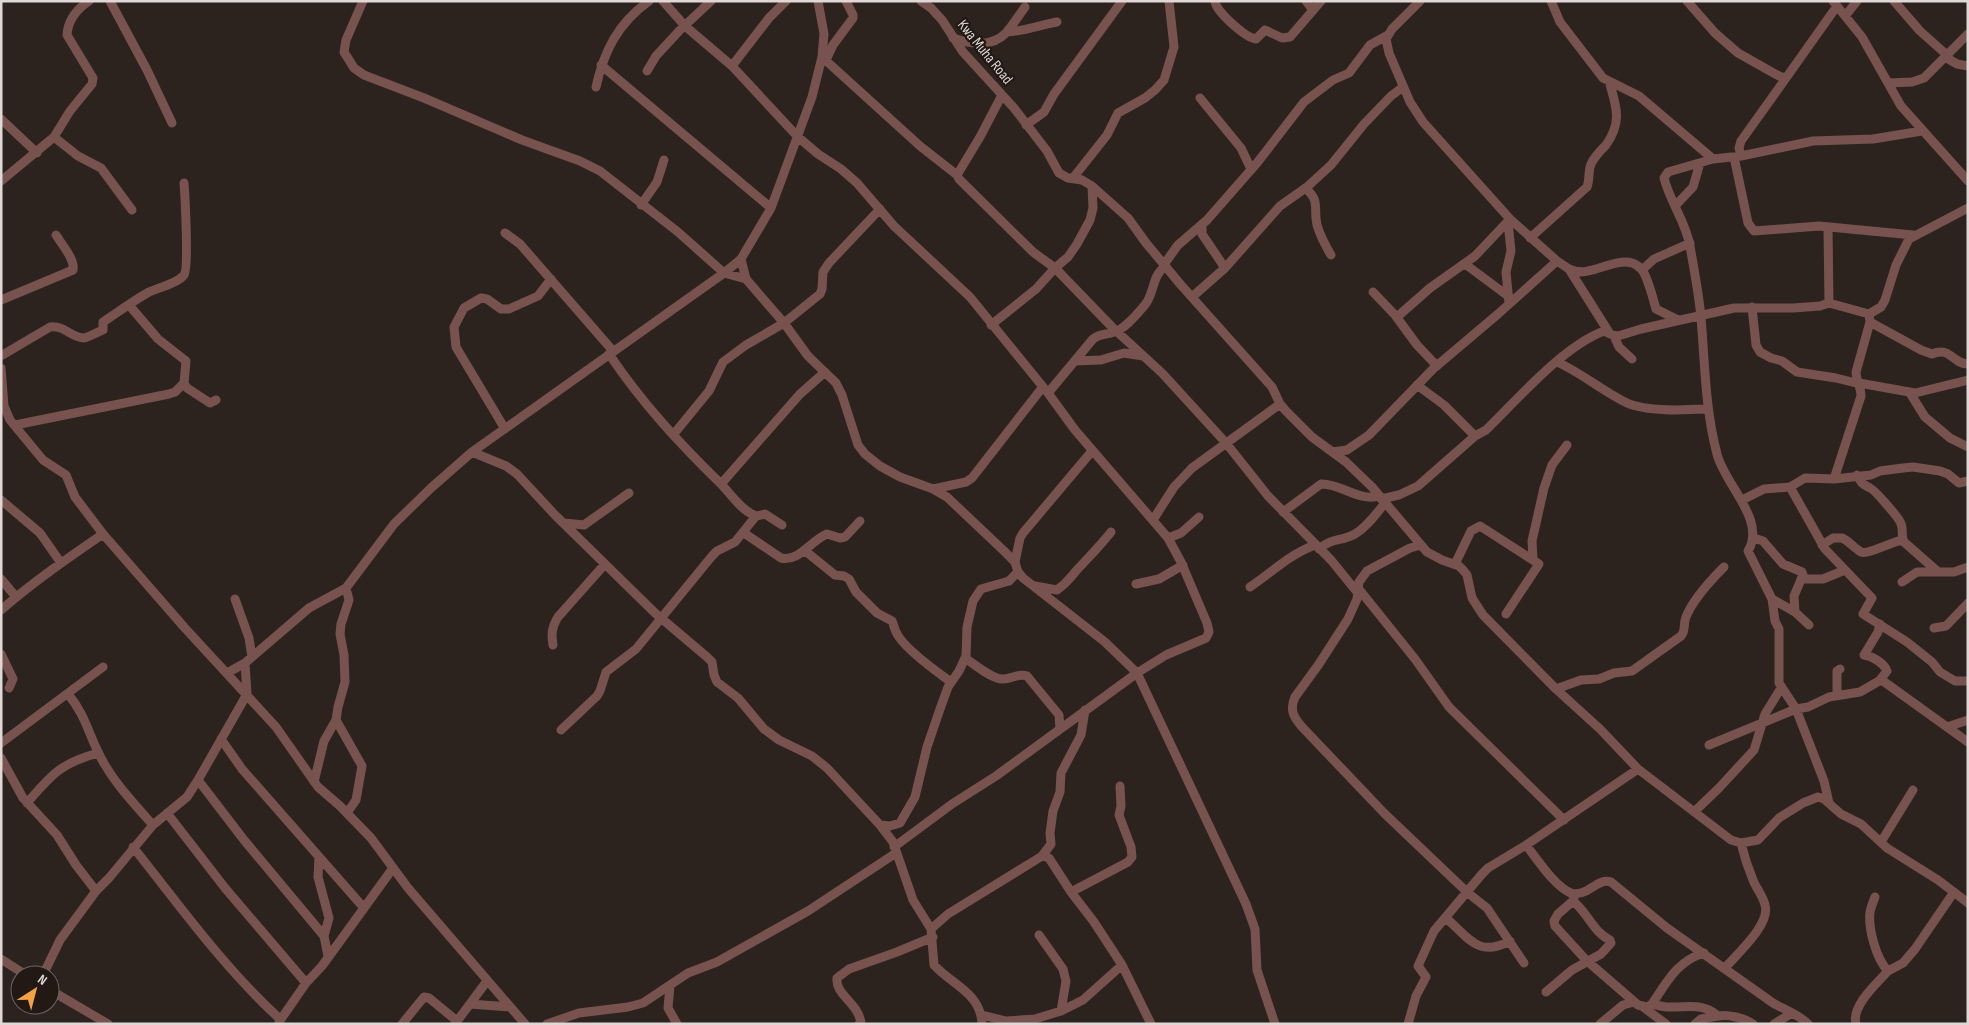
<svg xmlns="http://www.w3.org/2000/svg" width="1969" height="1025" font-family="'Sofia Sans Condensed',sans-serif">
  <rect width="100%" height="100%" fill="#2c231f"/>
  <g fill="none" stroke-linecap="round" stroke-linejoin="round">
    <path stroke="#78524e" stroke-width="9" d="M110 1 147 70 172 123
      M363 1 346 40 344 52 354 68 364 75 424 98 522 140 580 161 600 171 678 232 724 273 746 279
      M663 1 685 26 732 66 798 137 818 154 841 169 857 183 894 226 970 297 1048 393 1075 430 1168 538 1181 562 1207 623 1209 632 1206 638 1166 655 1137 673 996 776 952 804 894 847
      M921 1 931 8 942 20 963 52 1014 108 1047 151 1059 173 1068 178 1082 180 1092 186 1128 218 1146 243 1181 285 1272 387 1280 404 1286 411 1312 437 1346 462 1372 487 1427 552 1442 560 1459 566 1463 570 1467 575 1472 598 1483 615 1556 689 1600 729 1638 769 1731 840 1741 843 1758 840 1779 818 1803 803 1818 797 1824 799 1841 814 1861 824 1887 848 1938 880 1968 903
      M1215 1C1215 11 1246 38 1256 39L1265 30 1282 38 1290 37 1321 1
      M1306 1 1313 10
      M1420 1 1392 29 1386 39 1389 53 1410 102 1423 122 1510 219 1557 261 1569 269 1610 334 1618 336 1641 329 1734 308H1793L1820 306 1829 303 1869 314
      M1551 1 1560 22 1603 78 1639 96 1713 159
      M1687 1 1715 33 1738 53 1779 76 1786 78 1837 6
      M1833 1 1862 37 1901 106 1968 181
      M1894 1 1920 31 1947 55
      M1846 15 1857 1
      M1007 32C1024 31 1040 25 1057 22
      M953 38C971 44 991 48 1006 33 1013 25 1019 15 1025 7
      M822 57 920 146 957 175
      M1945 57 1957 64 1968 66
      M826 60 833 45 853 18V15L846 1
      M601 65 771 208
      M732 66 769 18 786 1
      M647 71 656 56 680 30 711 1
      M1888 83 1912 82 1924 78 1968 34
      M596 87C604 51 618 23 649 1
      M1002 95 980 137 957 175 959 179 1033 252 1055 268 1113 328 1162 373 1226 443 1268 496 1331 560 1357 592
      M1200 98 1241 148 1251 169
      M1 119 37 153
      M1026 125 1044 112 1054 94 1122 1
      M54 137 78 156 101 168 132 210
      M1741 156 1739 148 1741 141 1786 78
      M1734 157 1748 223 1754 231 1819 226 1913 235
      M1073 178 1107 135 1118 113 1145 98 1155 90 1164 80 1174 47 1169 1
      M1 181 54 137 70 111 92 84 93 78 67 35C68 19 77 9 89 1
      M1305 188C1321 201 1313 208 1317 225 1320 235 1325 245 1331 255
      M641 205 657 182 664 160
      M1675 206 1693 187 1700 163
      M1508 222 1511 251 1506 272 1509 303
      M1202 224V234L1225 268
      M1828 228 1829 303
      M505 233 520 244 613 351
      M1530 238 1587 187C1590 179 1588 171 1591 164 1594 157 1601 150 1606 145 1623 121 1616 106 1609 81
      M741 259 746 279 784 323 808 356 836 383 842 395 858 445 865 454 880 466 900 477 933 489 947 497 1004 551 1015 562 1018 572 1023 578 1105 642 1137 673 1246 904 1255 929 1257 970 1275 1024
      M1165 263 1178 245 1207 220 1257 163 1304 102 1333 80 1349 73 1370 45 1388 35
      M1465 264 1508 296
      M1569 269C1576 272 1581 273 1588 271 1606 268 1633 250 1645 275 1650 286 1653 298 1656 309L1678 320
      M1642 270 1654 259 1690 243
      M1373 292 1395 315 1417 345 1437 366
      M1192 297 1225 268 1280 206 1307 187 1331 165 1364 124 1391 96 1403 87
      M1 300 73 270C75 259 62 245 56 235
      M129 305 158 339 186 361 184 383 187 388 210 403 216 400
      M1752 307 1756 345 1760 352 1771 358 1782 361 1797 372 1836 378 1860 384
      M1869 314 1881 307 1885 300 1896 265 1909 239 1968 208
      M1397 317 1430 288 1475 256 1510 219
      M1870 322 1921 350 1932 354C1951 346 1952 364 1968 364
      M991 325 1036 289 1055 268 1068 257 1077 244 1090 220 1093 208 1092 186
      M1614 336 1619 347 1632 359
      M609 354C642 403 679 443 721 484 730 493 741 510 754 515 758 517 761 515 765 514L782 525
      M1 356 50 327C65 325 71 338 84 338 90 337 97 332 103 330V322C118 312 133 301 149 292 158 288 178 283 184 275 189 269 185 196 184 183
      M1075 361 1101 360 1124 353 1143 356
      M1557 362C1582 373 1602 391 1627 403 1647 412 1686 410 1708 409
      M1 368 4 406 10 420 43 460 66 475 75 497 103 534 184 627 276 727 318 787 340 806 371 838 408 888 525 1024
      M1859 383 1915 393 1968 380
      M1417 385 1444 405 1475 436
      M1048 393 1093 339C1100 333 1106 335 1114 332 1125 329 1137 314 1144 306 1155 295 1151 275 1166 266
      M1910 393 1925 417 1950 438 1968 447
      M15 425 169 394 175 392 184 383
      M505 429 456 347 454 327 464 308 481 298 487 299 501 309H509L538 296 551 279
      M673 435 709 391 723 362 746 345 784 323 820 294 822 289 823 272 829 263 880 209
      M472 452 506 466 517 474 555 515 655 613 707 657 712 662 714 675 717 682 738 698 764 729 779 740 812 756 827 768 880 825 893 842 913 900 931 929 934 965C952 985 981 993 982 1024
      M1332 452 1347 450 1369 435 1433 369 1498 314 1557 261
      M1857 475C1863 485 1861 483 1870 488 1874 489 1896 515 1899 520 1905 528 1900 535 1904 542L1937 571
      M1834 479 1861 396C1861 387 1856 380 1856 372L1870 322 1869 314
      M721 484 800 394 825 372
      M1790 487 1825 549 1872 598 1863 614 1907 642 1932 662 1940 672 1955 681H1966
      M933 489 966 482 972 478 1042 388
      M1381 499 1399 495 1418 486 1475 436 1486 430C1518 399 1562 347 1604 331L1610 334
      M1 500 40 533 61 563
      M1742 500 1764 489 1790 487 1805 478 1834 479 1871 475 1880 471 1903 468 1913 467 1940 471 1948 474 1959 483 1968 481
      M1283 512 1321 484C1340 483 1359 502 1379 496
      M1153 520 1174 487 1192 468 1280 404
      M564 523 584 525 629 493
      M744 533 781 558C800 562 811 540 827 534L840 538 845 537 860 521
      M1168 538 1181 533 1199 517
      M1754 538 1763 541 1783 564 1802 572 1803 575 1794 596 1795 612
      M1421 545 1410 548 1367 571 1359 582 1357 599 1348 619 1319 664 1295 697C1289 710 1294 718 1303 728L1385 814 1468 893 1487 908 1524 963
      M1822 545 1833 538H1842C1849 541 1854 548 1861 552 1868 555 1893 541 1903 540
      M1319 549C1333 537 1341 542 1355 534 1367 527 1376 514 1385 503
      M804 550 835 575 844 576 849 579 856 592 877 613 892 621C894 625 894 628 896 632 903 648 937 672 951 682
      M1533 559 1532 541 1544 488 1552 465 1567 445
      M1015 562 1020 538 1023 533 1092 451
      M1455 564 1471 531 1480 526 1539 564 1506 614
      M1 579 16 597
      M1801 579H1823L1845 570
      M1902 582 1917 572H1954L1968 567
      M1136 584 1159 579 1183 565
      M1035 586 1057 590C1067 583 1069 579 1076 571 1088 558 1100 546 1111 532
      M1250 587C1271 573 1290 554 1315 545
      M1358 588 1415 659 1449 707 1564 820
      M235 599 249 638 252 657
      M1772 599 1795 612 1809 625
      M1 610C33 582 68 558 103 534
      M1934 628 1946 626 1968 603
      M553 645C551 633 552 627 558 617L605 564
      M1 654 13 679 9 688
      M965 658C974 664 993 680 1003 679 1012 679 1018 673 1027 676L1059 715 1060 729
      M227 673 245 663 309 608 346 588 394 524 431 488 472 452 724 273 741 259 771 208 812 97 822 57 824 34 818 1
      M1879 681 1887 671C1884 663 1872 656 1864 655L1878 632 1880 624
      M1556 689 1581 680 1599 679 1614 673 1632 671 1681 636C1686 631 1683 624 1686 617 1693 599 1710 581 1724 567
      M68 694C88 718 89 739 105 765 118 787 136 806 153 825
      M1837 695V671L1840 669
      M336 720 362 766 356 800 347 813
      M1947 727 1968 720
      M561 730 597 696 600 691 606 672 636 649 712 556 717 551 735 542 756 516
      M221 739 242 769 364 908
      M1 743 103 667
      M1709 745 1796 709 1808 707 1829 697 1860 692 1879 681H1883L1968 742
      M1 758 23 798 57 835 76 865 96 891
      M198 780 244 840 324 936
      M314 782 324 741 336 720 338 707 345 682 344 655 340 634 341 624 349 600 346 588
      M27 803C51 775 61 763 98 753
      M1829 803 1824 781 1796 709 1779 683V629L1775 621 1772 599 1748 551C1767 520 1724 484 1717 454 1705 409 1705 363 1701 318 1699 294 1694 270 1690 246 1686 222 1670 202 1664 178L1668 172 1713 159 1741 156 1813 141 1873 139 1922 131
      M1694 812 1719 788 1754 750 1765 714 1781 688
      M167 813 225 888 306 983
      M880 825 890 826 900 823 915 797 927 747 940 709 948 687 959 671 966 656 967 627 973 601 981 589 1009 581 1018 572
      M1881 842 1913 790
      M1526 845C1537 859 1555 887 1571 893 1577 895 1582 893 1586 891 1594 887 1601 879 1611 882L1667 928 1773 1003C1785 1010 1798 1014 1808 1024
      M133 847C180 906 224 968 280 1019
      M1042 856 1051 844 1050 833 1053 811 1060 792 1061 773 1081 735 1085 710
      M319 857 318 877 329 918 324 936 328 956
      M1071 892 1128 862 1132 857 1131 847 1119 815 1121 806 1120 786
      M1572 894 1574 898 1573 901 1558 914 1554 921 1555 926 1586 960 1638 1005 1647 1007 1652 1004C1667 982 1677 961 1704 953
      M1446 918C1469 938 1478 958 1510 941
      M931 929 948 914 1034 861 1042 856 1049 858 1071 892 1094 922 1122 965 1151 1024
      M1039 935 1063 969 1066 981 1061 1011
      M1 959 26 975
      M1725 968C1737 954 1771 924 1765 905 1763 896 1756 888 1753 880 1748 868 1744 856 1741 843
      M1888 971 1903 963 1915 949 1954 892
      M43 975 60 940 96 891 109 878 153 825 187 797 198 780 247 694 245 663
      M670 986 668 1008 677 1024
      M50 990 108 1024
      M1546 992 1572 970 1601 954 1611 943 1610 940C1593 932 1588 913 1573 901
      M470 1004 510 1007
      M1652 1004C1657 1005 1663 1007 1668 1007 1686 1008 1704 1002 1718 1016 1728 1014 1744 1018 1753 1024
      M1643 1007 1666 1024
      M982 1015 1006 1021 1035 1019 1061 1011 1083 1000 1122 965
      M279 1022 306 983 322 966 393 868
      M402 1024 424 997 429 998 457 1021
      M455 1024 487 981
      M547 1024 579 1013 628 1007 643 1003 688 973 717 962 808 911 896 853
      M859 1024 861 1023C858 1002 835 995 837 978L849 969 897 952 933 937
      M1408 1024 1416 996 1426 977 1418 966 1434 931 1482 874 1488 868 1526 845 1638 769
      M1600 1024 1623 1005 1634 1002
      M1695 1024 1701 1019 1718 1016
      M1774 1024 1792 1013
      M1856 1024C1851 1006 1877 983 1888 971 1876 959 1868 928 1870 912 1871 907 1873 902 1875 897"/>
  </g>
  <g text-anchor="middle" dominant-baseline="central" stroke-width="4.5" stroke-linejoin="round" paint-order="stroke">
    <g font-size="15" fill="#dfd8d5" stroke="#221915">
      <text transform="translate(985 52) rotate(51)">Kwa Muha Road</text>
    </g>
  </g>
  <rect width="1969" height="1025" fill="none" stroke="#dfd8d5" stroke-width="5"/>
  <g transform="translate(35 990) rotate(36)"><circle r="24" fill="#221915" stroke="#6e6562"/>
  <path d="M0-4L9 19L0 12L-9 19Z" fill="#f5a246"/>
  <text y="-8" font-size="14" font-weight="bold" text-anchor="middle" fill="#dfd8d5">N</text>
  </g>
</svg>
